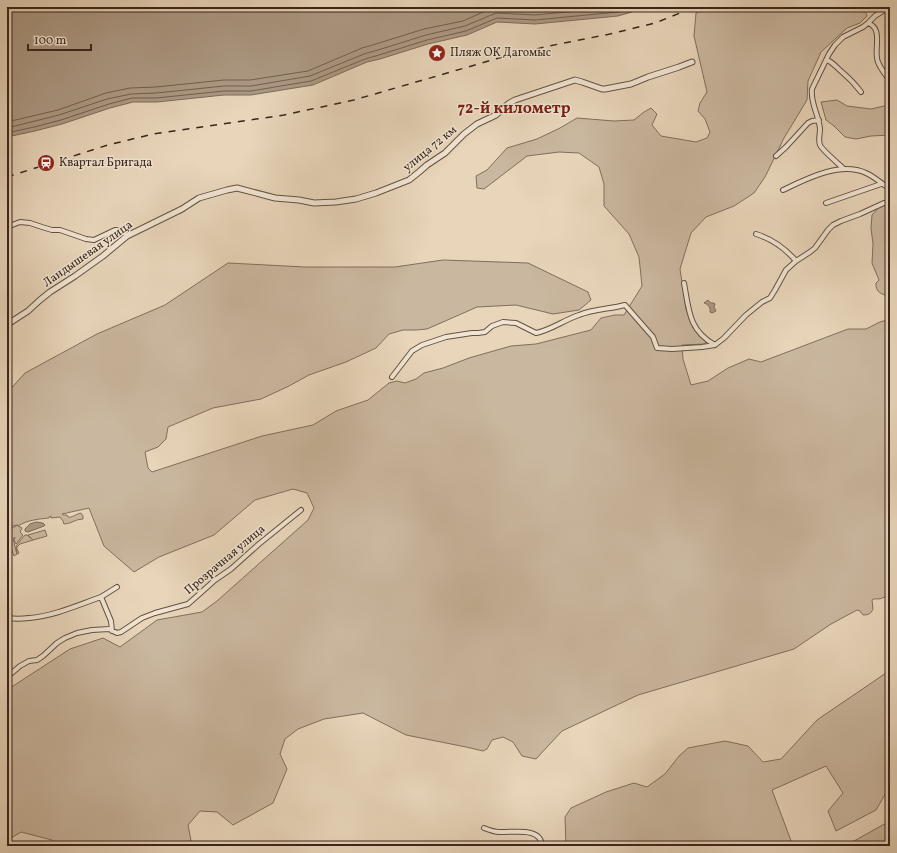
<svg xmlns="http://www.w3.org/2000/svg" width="897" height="853" font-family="Vollkorn,serif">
  <rect width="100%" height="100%" fill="#e8d5ba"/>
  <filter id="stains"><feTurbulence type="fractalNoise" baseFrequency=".005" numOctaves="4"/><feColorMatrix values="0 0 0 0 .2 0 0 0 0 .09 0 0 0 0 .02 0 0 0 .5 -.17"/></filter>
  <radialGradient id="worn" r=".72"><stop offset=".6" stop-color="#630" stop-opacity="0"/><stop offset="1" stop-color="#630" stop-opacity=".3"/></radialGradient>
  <path fill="#cab79f" stroke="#826e5c" d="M708 7H864L867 16 860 23 847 28 821 52 808 81 807 100 784 138 765 177 754 193 734 206 706 217 691 233 680 269 686 309 693 328 706 340 705 344 682 345 683 359 691 385 708 381 728 368 749 359 761 362 848 329H866L880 322 890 319V594C887 596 883 598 879 599 876 599 875 598 872 600L873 609C871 614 868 615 863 615L860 611 857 610 831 624 794 649 638 695 562 731 536 759 522 756 513 742 503 737 492 740 487 749 483 751 466 747 406 735 363 713 324 719 298 729 285 739 280 754 287 769 273 803 233 825 217 812 200 811 188 825 192 846H58L52 840 21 832 11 838 9 846H7V690L70 649 103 638 120 647 157 620 202 612 217 601 308 520 314 508 307 493 293 489 255 500 214 535 159 557 134 572 104 546 89 508 62 514 63 515H67L68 517C72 518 76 514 81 513L83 516V519C75 519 71 524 64 524L63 521 60 517 51 518V516L49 517V518C39 519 27 520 18 526L22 528 20 532 23 535 16 544 14 540 15 537 13 539C15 544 15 549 17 554L14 556 10 546 11 542 10 545 7 546V535L10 533 12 528 18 525 7 527V393L25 373 97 334 165 305 228 263 305 267H395L443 260 528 263 588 292 591 300 579 310 553 314 516 305 477 307 427 329 416 330H403L389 334 376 348 346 362 309 375 289 386 261 399 213 408 168 427 166 439 158 447 145 452 148 468 152 472 262 436 313 425 336 411 368 400 389 383 397 381 405 383 416 379 424 373 443 368 469 358 511 346 536 344 591 330 601 318 615 315H624L642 286 639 257 629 234 604 206V184L599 167 579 153 559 152 527 156 484 189 477 188 476 176 487 170 507 148 537 139 560 128 577 118 614 121 634 120 644 112 651 108 657 114 652 125 661 136 696 142 707 138 710 132 705 119 698 111 700 103 707 92 694 36 696 13Z
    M837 100 847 106 871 109 884 106H890V135L871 136 856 139 845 137 834 126 826 120 821 102Z
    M890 203V296C882 295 875 292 876 283L879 280 872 263 873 244 871 228 872 215 879 207Z
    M45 530 47 536 33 540 28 535Z
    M25 535H27L33 540 20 544 17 547V549L19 553 17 554 16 546Z
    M890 667V786L876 810 836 831 828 811 843 793 826 766 772 790 793 846H566L565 817 571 808 606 792 634 783 647 787 665 774 679 756 688 748 725 741 748 746 763 762 781 759 817 720 886 673Z
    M890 821V846H845Z"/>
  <path fill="#ac9984" stroke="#7e6b5a" d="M7 7H649L618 16 535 24 497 22 467 35 428 44 380 59 367 62 313 85 251 95H224L157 102H133L110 108 62 124 35 131 7 137Z
    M708 300 711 303H714L715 304 714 307 716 311 712 313 710 312C711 308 708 304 704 303Z
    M36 522 43 523 45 525 44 526 28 532 25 531V529L30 524Z"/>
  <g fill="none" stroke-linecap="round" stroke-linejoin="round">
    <path stroke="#725f4f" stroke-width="1" d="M499 7 535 9 553 7
      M7 122 58 110 106 93 130 88 156 87 224 80H250L308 71 362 48 376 44 424 29 463 21 492 8 497 7
      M7 128 59 115 107 99 131 94 156 93 224 86H251L310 76 364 54 378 50 426 35 465 26 496 13 535 15 618 7
      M7 133 34 127 61 120 109 104 132 98H156L224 91H251L311 81 365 59 379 55 427 40 466 31 497 18 535 20 618 12 635 7"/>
    <g stroke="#655142" stroke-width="6">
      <path id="minor" d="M868 23C884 29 873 50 878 62 880 68 886 75 890 81
        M827 60C834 63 836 67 842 72 849 78 855 84 861 92
        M776 156 786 147 808 123 812 121 819 120
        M844 169C840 165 822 150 820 145 818 140 820 134 820 129 819 115 810 103 812 89L829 54 835 45 843 37 863 27 868 23 875 16 889 7
        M783 190C806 179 840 161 866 173 875 177 882 184 890 189
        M826 203 881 184
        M7 227 20 222 30 223 42 227 52 230H60L86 239 94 240 115 230 123 231 127 236
        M756 234C772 239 785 248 796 261
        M684 283C689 309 688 330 715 345
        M392 377 412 351 422 345 446 337 472 333H478L485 332 492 326 503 322 516 323 536 333C551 330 564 320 579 315 594 309 610 309 625 305L653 337 657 348 672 349 702 347 715 345 724 338 746 315 762 302 770 298 775 290 786 270 796 261 810 252 815 248 828 230 833 225 841 221 860 214 884 203H890
        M7 618C14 619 22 619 29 618 54 616 78 605 101 597
        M112 631 111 621 101 597 117 587
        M7 677 20 666 29 661 37 660 43 656 57 643 65 638 77 633 92 630 109 629 117 633 121 632 142 618 155 613 188 604 196 597 215 580 231 569 259 544 301 510
        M484 828C489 830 494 832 499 832 512 833 541 826 542 846"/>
    </g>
    <g stroke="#655142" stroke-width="7">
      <path id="tertiary" d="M7 323 11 322 28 311 40 300 50 292 75 276 103 256 127 236 182 209 199 198 227 190 237 188 275 198 299 200 314 203 336 202 356 199 376 193 409 180 419 172 427 165 445 153 464 134 477 124 496 115 508 104 515 100 575 80 582 82 602 89H605L631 84 648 77 679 67 692 62"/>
    </g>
    <use href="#minor" stroke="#f0e4d2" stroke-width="4"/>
    <use href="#tertiary" stroke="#f0e4d2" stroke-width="5"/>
    <path stroke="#39251a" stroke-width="1.5" stroke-dasharray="7 7" stroke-linecap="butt" d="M7 177 108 145 153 134 284 115 354 100 499 58 549 46 610 34 655 23 695 7"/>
  </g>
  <defs>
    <g id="sight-disc" transform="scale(0.9)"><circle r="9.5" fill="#8f2418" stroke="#f0e4d2"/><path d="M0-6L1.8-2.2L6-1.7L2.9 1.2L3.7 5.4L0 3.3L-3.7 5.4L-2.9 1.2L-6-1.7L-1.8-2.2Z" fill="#fff"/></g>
    <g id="station-disc" transform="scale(0.9)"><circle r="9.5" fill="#8f2418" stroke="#f0e4d2"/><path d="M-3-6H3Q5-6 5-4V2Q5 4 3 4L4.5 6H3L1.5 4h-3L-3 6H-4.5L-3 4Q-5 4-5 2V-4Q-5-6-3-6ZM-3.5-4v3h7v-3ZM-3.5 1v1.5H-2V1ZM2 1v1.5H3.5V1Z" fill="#fff"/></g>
  </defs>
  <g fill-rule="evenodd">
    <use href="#sight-disc" x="437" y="53"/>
    <use href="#station-disc" x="46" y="163"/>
  </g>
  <g text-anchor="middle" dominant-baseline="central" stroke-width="3" stroke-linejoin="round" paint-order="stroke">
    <g font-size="12" fill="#39251a" stroke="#f0e4d2" text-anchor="start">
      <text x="450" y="53">Пляж ОК Дагомыс</text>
      <text x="59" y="163">Квартал Бригада</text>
    </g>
    <g font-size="12" fill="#39251a" stroke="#f0e4d2">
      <text transform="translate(430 149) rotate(-39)">улица 72 км</text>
      <text transform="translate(88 254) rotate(-35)">Ландышевая улица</text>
      <text transform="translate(225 560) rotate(-40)">Прозрачная улица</text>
    </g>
    <g font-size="16" font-weight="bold" fill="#7a1f14" stroke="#f0e4d2">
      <text x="514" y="109">72-й километр</text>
    </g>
  </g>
  <rect width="897" height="853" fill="none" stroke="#e8d5ba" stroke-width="24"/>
  <rect x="8" y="8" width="881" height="837" fill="none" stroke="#39251a" stroke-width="2"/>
  <rect x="12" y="12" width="873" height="829" fill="none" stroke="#39251a"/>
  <path d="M28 44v6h63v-6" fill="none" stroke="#39251a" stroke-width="2"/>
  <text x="34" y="44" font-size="12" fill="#39251a" stroke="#f0e4d2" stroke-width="3" paint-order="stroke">100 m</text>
  <rect width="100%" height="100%" filter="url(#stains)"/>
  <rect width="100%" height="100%" fill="url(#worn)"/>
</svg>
